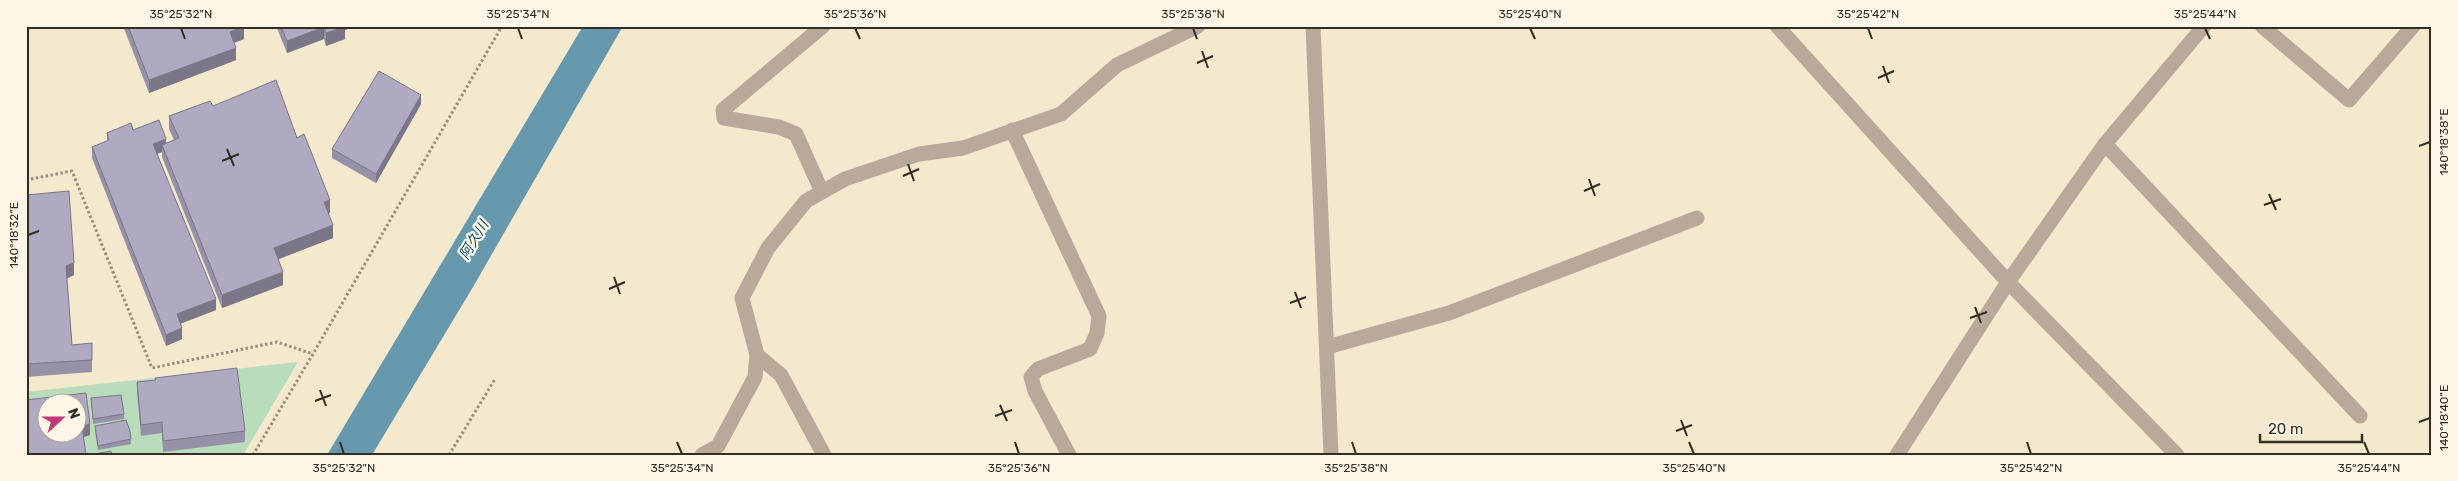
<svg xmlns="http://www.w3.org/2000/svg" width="2458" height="481" font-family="Rubik,'Noto Sans JP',sans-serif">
  <rect width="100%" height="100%" fill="#f4e8cd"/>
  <path fill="#b9dcbb" d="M298 362 243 455H86L78 404H48L26 412V392Z"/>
  <path fill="#6699ae" d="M583 26H623L473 287 372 455H327Z"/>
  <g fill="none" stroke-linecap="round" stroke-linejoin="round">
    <path stroke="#98907d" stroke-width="3" stroke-dasharray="2.5 2.5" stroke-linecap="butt" d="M26 180 72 171 152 368 277 342 313 354
      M253 455 313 354 502 26
      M449 455 495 379"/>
    <path stroke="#b8a99a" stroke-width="15" d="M1313 26 1331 455
      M1777 26 2008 282 2177 455
      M2262 26 2349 100 2413 26
      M1012 130 1099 316 1097 333 1090 349 1038 369 1031 377 1035 391 1069 455
      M2105 144 2360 416
      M822 192 796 134 779 127 724 118 723 110 823 26
      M1327 347 1449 313 1697 218
      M757 355 781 375 824 455
      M702 455 718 446 755 377 757 355 742 298 768 248 806 201 845 179 919 154 963 148 1061 114 1117 65 1198 26
      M1897 455 2008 282 2105 144 2204 26"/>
  </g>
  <path fill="#9791a7" d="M123 26H244V39L234 43 236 60 149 93Z
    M276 26H355L345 30V39L326 46 324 39 287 53Z
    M421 104 376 183 332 158V149Z
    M213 106 297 138 330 213H329L333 238 278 259 283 285 222 308 162 157V152L157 154 216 310 180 324 182 339 166 346 92 158V147L107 141V133L133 130 166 143 174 140 169 129V116Z
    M26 195 74 275 67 278 72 345 92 343V372L26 377Z
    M155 378 245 431V442L163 452 162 433 141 436 137 393V382L155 380Z
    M91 398 124 414V419L93 424Z
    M95 426 130 431 131 444 98 450 95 431Z"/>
  <path fill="#7b7688" d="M26 26H37L26 31Z
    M244 26V39L230 44V32Z
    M342 26H355L345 30V39L326 46V33Z
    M324 27V39L287 53V41Z
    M236 48V60L149 93V80Z
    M421 95V104L376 183V174Z
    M166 139V150L162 145V152L153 155V144Z
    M330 200V213L324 215V202Z
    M333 225V238L274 261V248Z
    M74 263V275L66 279V266Z
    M283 272V285L222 308V295Z
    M216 299V310L177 325V314Z
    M182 328V339L166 346V335Z
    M90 424V435L82 438V426Z"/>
  <path fill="#b0a9c2" stroke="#7b7688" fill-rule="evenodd" d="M128 26H244L230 32 236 48 149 80Z
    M281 26H345V27L326 33 324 27 287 41Z
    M379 71 421 95 376 174 332 149Z
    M276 80 297 138 304 134 330 200 324 202 333 225 274 248 283 272 222 295 162 145 179 138 169 116 210 101 213 106Z
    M159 120 166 139 153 144 216 299 177 314 182 328 166 335 92 147 109 140 107 133 131 123 133 130Z
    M69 191 74 263 66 266 72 345 92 343V360L26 364V195Z
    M237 368 245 431 163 441 162 422 141 425 137 382 156 380 155 378Z
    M86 393 90 424 82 426 86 455H26V400ZM48 404H78V434H48Z
    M121 395 124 414 93 419 91 398Z
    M126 420 130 431 131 439 98 446 95 426Z
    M111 451 112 455H89Z"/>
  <path fill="none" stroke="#312d23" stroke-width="2" d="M181 28 185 39M518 28 522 39M855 28 860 39M1193 28 1197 39M1530 28 1535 39M1868 28 1872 39M2205 28 2210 39M1202 51 1208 68M1197 63 1213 56M1883 66 1889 83M1878 78 1894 71M2419 146 2430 142M227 149 234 166M222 161 239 154M908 164 914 181M903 176 919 169M1589 179 1595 196M1584 191 1600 184M2269 194 2276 210M2264 205 2281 199M28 235 39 231M614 277 620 294M609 289 625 282M1295 292 1301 308M1290 303 1306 297M1975 307 1981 323M1970 318 1987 312M320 390 326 406M315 401 331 395M1000 405 1007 421M995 416 1012 410M1681 420 1687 436M2419 422 2430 418M1676 431 1692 425M340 442 344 454M677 442 682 454M1015 442 1019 454M1352 442 1356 454M1689 442 1694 454M2027 442 2031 454M2364 442 2369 454"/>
  <g text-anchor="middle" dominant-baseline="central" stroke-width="4.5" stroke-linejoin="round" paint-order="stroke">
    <g font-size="14" font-style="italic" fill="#074f66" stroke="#fdf6e6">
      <text transform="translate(474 240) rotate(-59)">阿久川</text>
    </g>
  </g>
  <rect width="2458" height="481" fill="none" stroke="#fdf6e6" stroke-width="55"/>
  <g transform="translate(62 418) rotate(69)"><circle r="24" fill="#fdf6e6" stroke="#aba698"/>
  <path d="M0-4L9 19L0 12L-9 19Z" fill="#c13976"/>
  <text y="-8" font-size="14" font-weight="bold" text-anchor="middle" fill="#312d23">N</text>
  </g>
  <path d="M2260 434v8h102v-8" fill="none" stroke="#312d23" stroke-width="2.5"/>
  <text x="2268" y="434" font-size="15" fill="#312d23" stroke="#fdf6e6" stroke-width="4" paint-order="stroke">20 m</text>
  <rect x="28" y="28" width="2402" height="426" fill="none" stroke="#312d23" stroke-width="2"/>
  <g font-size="12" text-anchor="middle" fill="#312d23">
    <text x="181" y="18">35°25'32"N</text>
    <text x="518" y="18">35°25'34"N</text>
    <text x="855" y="18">35°25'36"N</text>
    <text x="1193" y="18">35°25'38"N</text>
    <text x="1530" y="18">35°25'40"N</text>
    <text x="1868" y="18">35°25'42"N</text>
    <text x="2205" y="18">35°25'44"N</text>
    <text transform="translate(2444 142) rotate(-90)" y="4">140°18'38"E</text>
    <text transform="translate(14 235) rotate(-90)" y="4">140°18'32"E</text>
    <text transform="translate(2444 418) rotate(-90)" y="4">140°18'40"E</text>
    <text x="344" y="472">35°25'32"N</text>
    <text x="682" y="472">35°25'34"N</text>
    <text x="1019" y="472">35°25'36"N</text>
    <text x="1356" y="472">35°25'38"N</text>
    <text x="1694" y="472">35°25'40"N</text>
    <text x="2031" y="472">35°25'42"N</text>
    <text x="2369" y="472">35°25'44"N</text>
  </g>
</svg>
